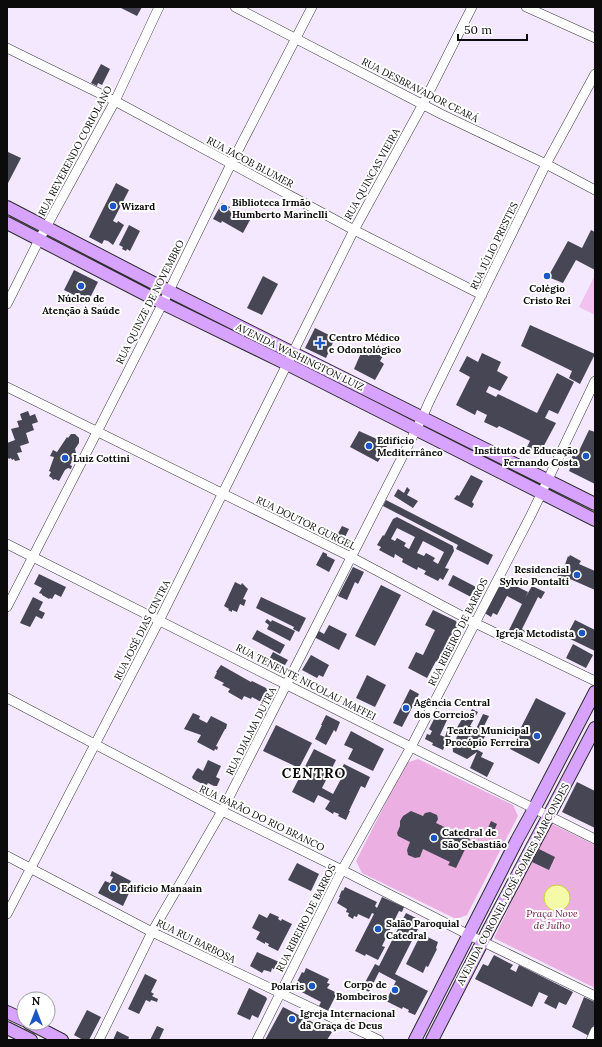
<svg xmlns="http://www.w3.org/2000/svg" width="602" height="1047" font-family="Lora,serif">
  <rect width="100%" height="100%" fill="#f3e8ff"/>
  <path fill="#ebb0e1" d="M418 759 513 805 518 816 467 915 456 919 362 873 356 861 406 763Z
    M550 823 595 845V988L494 938Z"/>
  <path fill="#f2c2f0" d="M595 275V315L579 307Z"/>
  <path fill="#f5faa9" stroke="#c7d62c" d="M544 898a13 13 0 1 1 26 0a13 13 0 1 1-26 0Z"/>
  <path fill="#474654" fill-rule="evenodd" d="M119 7H142L137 16Z
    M101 64 110 69 102 85 98 83 97 86 91 83Z
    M8 152 21 158 7 185V153Z
    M116 183 129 190 113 221 117 223 118 221 124 225 113 245 108 241 104 240 102 244 89 237Z
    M222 203 230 207 228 210 250 220 243 233 222 221 221 223 213 219Z
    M129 225 140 231 130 251 127 249 126 251 122 249 123 247 119 245Z
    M591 230 595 232V270L576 260 563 283 548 277 568 241 582 248Z
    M74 270 98 282 88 302 64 290Z
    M263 276 278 284 262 315 247 308Z
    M530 325 595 354 580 384 569 378 572 371 521 346Z
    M315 328 335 338 326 358 305 348Z
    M373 348 384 354 380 361 384 364 375 380 354 369 361 353 362 354 363 352 369 356Z
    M482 353 501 362 497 371 508 377 500 391 489 386 486 392 496 397 498 394 537 413 557 373 574 382 558 414 549 410 545 418 556 423 540 453 527 447 530 441 499 426 497 428 484 422 487 415 477 410 475 415 456 405 470 377 459 371 467 356 478 362Z
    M28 411 30 416 35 414 38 422 32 424 34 430 26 433 29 443 20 446 22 452 17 453 20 460 15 461 14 459 12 460 11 458 9 459 7 457V443L15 440 11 429 19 427 17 421 22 420 20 414Z
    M589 430 595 432V484L569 471 571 466 568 465 573 455 576 457Z
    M359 431 388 444 378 462 350 447Z
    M71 434H75L79 438V443L75 449 76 453 78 454V457L74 458 70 465 72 466 71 469 68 468 65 470 59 481 55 479 53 480 52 478 49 476 51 472 49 471 54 457 50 456 53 450 57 452 67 437 68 438Z
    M471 475 483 481 472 502 474 504 472 508 454 499 457 495 459 496Z
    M407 487 410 490 407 495 418 501 413 508 394 496 398 489 404 493Z
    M386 500 493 555 488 565 456 549 458 545 383 506Z
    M397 517 453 546 454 551 445 568 449 569 443 580 440 578 438 581 424 574 426 571 418 567 417 570 402 562 403 559 395 554 394 558 379 550 381 547 377 545 383 535 384 536 393 519ZM397 528 415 537 409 549 404 546 406 543 397 538 395 541 391 539ZM423 541 444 552 438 564 433 561 435 558 426 553 424 556 417 553Z
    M342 526 349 529 342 543 335 539Z
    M323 552 327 554V556L335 560 329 572 316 565Z
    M570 555 581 561 579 564 595 571V590L570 579 567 585 557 580 558 578 557 577 560 572 562 573 568 556 569 557Z
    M353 567 364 572 358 584 355 582 347 600 338 596Z
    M39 574 66 587 61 597 55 594 52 599 50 598 49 599 42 595V594L39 593 42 588 34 584Z
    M453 575 476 587 471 597 448 585Z
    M502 575 507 578 506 581 528 592 525 598 532 586 545 592 541 599 538 597 522 629 525 631 522 637 509 630 522 604 507 596 497 615 493 613 491 617 483 612Z
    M235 582 241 585 242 583 248 589 243 599 246 600 244 606 240 604 237 612 232 610V612L228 610 229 609 224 606Z
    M381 585 401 595 375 646 355 636Z
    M33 597 43 602 39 610 45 613 42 619 36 616 30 627 20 623Z
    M261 597 306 618 299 632 293 629 294 627 256 608Z
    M433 610 456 621 458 626 439 663 436 661 427 678 408 668 416 652 423 655 435 630 425 625Z
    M267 619 271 622 272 620 295 631 290 641 267 629 269 625 265 622Z
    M575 620 595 630V651L566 637Z
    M329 625 347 634 339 650 314 637 317 630 324 634Z
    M257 630 285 645 280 654 252 639Z
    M573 644 593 655 586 668 566 658Z
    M273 652 288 660 282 670 278 671 266 665Z
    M311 655 329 665 323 677 319 675 317 678 302 670Z
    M221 665 251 682 252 681 268 689 265 697 264 696 261 702 252 697 251 699 244 696 242 700 228 692 230 689 222 685 224 683 214 678 217 672H216Z
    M367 675 386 685 375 707 356 698Z
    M410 689 419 694 402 727 393 723Z
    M536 698 566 713 539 764 510 749Z
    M472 709 478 712 470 726 476 729 483 714 489 716 482 730 487 732 481 744 478 743 476 749 483 753 481 757 494 763 487 777 470 768 477 752 467 759 453 752 452 739 456 740 458 732 455 731 462 719 466 721Z
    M193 713 200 716 199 719 207 723 211 716 227 724 226 729H225L216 746 218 747 217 750 215 749 214 751 197 742 201 735 184 729Z
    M326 715 340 722 336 732 334 730 326 745 315 739 322 725H321Z
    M436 715 447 720 440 735 445 737 447 731 452 733 448 741 451 743 449 747 445 745 443 750 432 745 433 743 425 739 427 734 430 735 432 731 429 729Z
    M276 725 312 743 299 768 263 751Z
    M351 731 384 749 373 771 348 759 353 749 344 745Z
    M314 749 336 760 322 788 333 794 342 777 338 775 344 764 370 777 365 788 361 786 349 811H350L346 820 338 816 339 814 334 812 333 814 325 809 330 801 318 795 314 803 292 792Z
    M208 760 221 766 216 777 220 779 217 786H214L208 783 206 786 193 779 192 777 196 770 198 768 203 771Z
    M577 782 595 791V828L562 812Z
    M411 811 423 816 425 813 430 812 437 815 438 819 436 823 470 839 456 868 448 865 450 862 423 849 420 857 415 858 408 855 407 850 410 842 398 836 397 833 400 826V821L403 816Z
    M491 821 497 824 494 831 488 828Z
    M539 849 555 857 549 870 532 862Z
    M297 863 319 874 311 891 288 880Z
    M112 871 131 881 129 885 126 884 123 890 129 893 123 906 98 893 105 881 110 883 113 877 110 876Z
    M345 887 377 902 375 906 377 908 382 897 404 907 402 912 399 911 382 946 385 947 378 960 366 954 365 956 355 951 374 914 372 913 369 919 358 914 357 917 354 916 353 919 348 916 349 913 346 912 347 909 337 903 340 897H339L342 890 343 891Z
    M270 913 279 917 278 919 281 921 282 919 292 924 278 951 268 946 269 944 265 942V944L256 939 260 932 252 928 259 914 267 918Z
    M406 913 422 921 395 974 428 991 415 1015 408 1012 409 1010 403 1007 402 1009 386 1001 396 981 379 972 369 992 362 988 375 964 379 966Z
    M421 934 438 942 436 948 437 949 428 967 426 966 423 973 406 964Z
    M257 952 279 962 275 970 272 968 271 972 264 970 262 973 250 966Z
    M494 955 513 965 510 969 516 972 519 965 573 992 566 1005 559 1002 556 1009 544 1003 548 996 539 992 532 1007 475 979 483 964 488 966Z
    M306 968 329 979 327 983 330 984 327 988 337 993 328 1011 319 1006 321 1002 294 988 302 972 304 973Z
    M145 974 157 980 151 992 154 994 152 996 158 999 157 1002 151 1000 150 1002 146 1000 139 1014 128 1009Z
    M249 988 266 997 267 999 258 1018 252 1015 250 1020 237 1014Z
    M584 997 595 1002V1023L589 1036 572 1027Z
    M283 1007 332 1032 327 1040H265Z
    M87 1010 101 1017 89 1040H83L74 1035Z
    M157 1026 164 1029 159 1040H150Z
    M117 1031 129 1037 128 1040H113Z"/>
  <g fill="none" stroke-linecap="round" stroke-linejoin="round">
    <g stroke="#3e3e3e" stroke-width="10">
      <path id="street" d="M235 7 441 114 546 164 595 190
        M526 7 595 38
        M7 48 115 101 354 230 482 295
        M7 304 39 240 115 101 159 7
        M7 387 351 557 475 623 595 681
        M7 544 287 685 595 839
        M7 607 97 432 169 291 231 164 312 7
        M7 698 222 811 342 870 469 935 595 996
        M7 856 152 932 379 1040
        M7 914 159 621 354 230 423 104 472 7
        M99 1040 152 932 222 811 422 418 429 402 546 164 595 74
        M257 1040 342 870 411 747 531 515 595 381
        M591 1040 595 1031"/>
    </g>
    <g stroke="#2d2d2d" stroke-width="14">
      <path id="secondary" d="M7 207 169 291 595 504
        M7 223 162 303 287 364 595 520
        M7 1012 24 1020
        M29 1023 62 1040
        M7 1028 31 1040
        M415 1040 517 840 534 809 595 692
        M432 1040 489 929 595 728"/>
    </g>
    <use href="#street" stroke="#fff" stroke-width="9"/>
    <use href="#secondary" stroke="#d8a3ff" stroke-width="12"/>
  </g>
  <g fill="#1b57c2" stroke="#fff" stroke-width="1.5">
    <circle cx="113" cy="206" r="4"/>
    <circle cx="224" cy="208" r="4"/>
    <circle cx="547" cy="276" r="4"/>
    <circle cx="81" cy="286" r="4"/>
    <path d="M318 337h4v4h4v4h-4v4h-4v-4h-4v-4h4z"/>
    <circle cx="369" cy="446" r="4"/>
    <circle cx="586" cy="456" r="4"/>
    <circle cx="65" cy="458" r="4"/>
    <circle cx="577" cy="575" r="4"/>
    <circle cx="582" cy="633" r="4"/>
    <circle cx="406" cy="708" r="4"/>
    <circle cx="537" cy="736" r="4"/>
    <circle cx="434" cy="838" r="4"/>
    <circle cx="113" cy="888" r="4"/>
    <circle cx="378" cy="929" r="4"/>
    <circle cx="312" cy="986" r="4"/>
    <circle cx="395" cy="990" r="4"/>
    <circle cx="292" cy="1019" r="4"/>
  </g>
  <g text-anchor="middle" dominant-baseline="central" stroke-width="4" stroke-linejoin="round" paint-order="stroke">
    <g font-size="10" fill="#0b0b0b" stroke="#fff">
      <text transform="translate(420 90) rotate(27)">RUA DESBRAVADOR CEARÁ</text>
      <text transform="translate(75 151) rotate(-62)">RUA REVERENDO CORIOLANO</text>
      <text transform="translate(250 162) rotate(28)">RUA JACOB BLUMER</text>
      <text transform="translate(372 174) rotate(-61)">RUA QUINCAS VIEIRA</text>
      <text transform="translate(494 246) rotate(-64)">RUA JÚLIO PRESTES</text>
      <text transform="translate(150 302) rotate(-63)">RUA QUINZE DE NOVEMBRO</text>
      <text transform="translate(300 357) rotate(26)">AVENIDA WASHINGTON LUIZ</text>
      <text transform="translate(306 523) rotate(26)">RUA DOUTOR GURGEL</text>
      <text transform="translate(142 630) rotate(-63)">RUA JOSÉ DIAS CINTRA</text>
      <text transform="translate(458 632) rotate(-63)">RUA RIBEIRO DE BARROS</text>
      <text transform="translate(306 682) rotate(27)">RUA TENENTE NICOLAU MAFFEI</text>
      <text transform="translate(251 731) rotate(-63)">RUA DJALMA DUTRA</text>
      <text transform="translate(262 818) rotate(26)">RUA BARÃO DO RIO BRANCO</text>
      <text transform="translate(513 884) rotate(-62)">AVENIDA CORONEL JOSÉ SOARES MARCONDES</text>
      <text transform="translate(306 918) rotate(-63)">RUA RIBEIRO DE BARROS</text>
      <text transform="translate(196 941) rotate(26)">RUA RUI BARBOSA</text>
    </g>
    <g font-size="10" font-weight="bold" fill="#0b0b0b" stroke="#fff" text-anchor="start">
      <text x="232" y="202">Biblioteca Irmão<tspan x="232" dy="12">Humberto Marinelli</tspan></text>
      <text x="121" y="206">Wizard</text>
      <text x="547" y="288" text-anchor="middle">Colégio<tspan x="547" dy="12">Cristo Rei</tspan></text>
      <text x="81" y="298" text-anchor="middle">Núcleo de<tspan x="81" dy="12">Atenção à Saúde</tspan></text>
      <text x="329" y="337">Centro Médico<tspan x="329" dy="12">e Odontológico</tspan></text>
      <text x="377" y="440">Edifício<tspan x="377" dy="12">Mediterrâneo</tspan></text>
      <text x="578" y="450" text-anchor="end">Instituto de Educação<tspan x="578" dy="12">Fernando Costa</tspan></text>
      <text x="73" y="458">Luiz Cottini</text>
      <text x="569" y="569" text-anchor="end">Residencial<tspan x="569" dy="12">Sylvio Pontalti</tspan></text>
      <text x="574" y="633" text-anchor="end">Igreja Metodista</text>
      <text x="414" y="702">Agência Central<tspan x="414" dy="12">dos Correios</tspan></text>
      <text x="529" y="730" text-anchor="end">Teatro Municipal<tspan x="529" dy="12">Procópio Ferreira</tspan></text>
      <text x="442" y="832">Catedral de<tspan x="442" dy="12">São Sebastião</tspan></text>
      <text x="121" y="888">Edifício Manaain</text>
      <text x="386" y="923">Salão Paroquial<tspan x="386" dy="12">Catedral</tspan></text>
      <text x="387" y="984" text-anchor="end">Corpo de<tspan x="387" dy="12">Bombeiros</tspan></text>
      <text x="304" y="986" text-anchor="end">Polaris</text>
      <text x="300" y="1013">Igreja Internacional<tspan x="300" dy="12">da Graça de Deus</tspan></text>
    </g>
    <g font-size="10" font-style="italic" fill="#651840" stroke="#fff">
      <text x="552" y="913">Praça Nove<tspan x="552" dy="12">de Julho</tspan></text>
    </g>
    <g font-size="14" font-weight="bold" letter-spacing="1" fill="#0b0b0b" stroke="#fff">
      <text x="314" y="773">CENTRO</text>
    </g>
  </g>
  <rect width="602" height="1047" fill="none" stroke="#0b0b0b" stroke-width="16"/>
  <g transform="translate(36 1011)"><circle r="19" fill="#ffffff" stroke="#9d9d9d"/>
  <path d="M0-3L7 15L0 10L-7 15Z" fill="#1b57c2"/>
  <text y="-6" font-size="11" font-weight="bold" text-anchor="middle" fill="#0b0b0b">N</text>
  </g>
  <path d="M458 34v6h69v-6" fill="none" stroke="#0b0b0b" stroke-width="2"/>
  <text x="464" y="34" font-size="12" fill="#0b0b0b" stroke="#ffffff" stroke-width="3" paint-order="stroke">50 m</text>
</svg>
